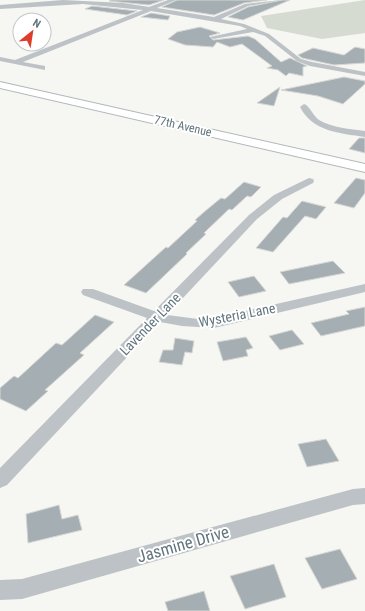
<svg xmlns="http://www.w3.org/2000/svg" width="365" height="611" font-family="'Roboto Condensed',sans-serif">
  <rect width="100%" height="100%" fill="#f6f6f2"/>
  <path fill="#d6dbd2" d="M365 0V33L322 39 267 28 261 16Z"/>
  <path fill="#a5afb3" stroke="#d7d7d5" d="M111 0H164L149 5 109 1Z
    M177 0H267L244 3 214 15 162 7Z
    M282 0H290L243 20 228 17 248 7Z
    M92 6 137 11 127 15 85 9Z
    M151 13 170 16 168 20 141 17Z
    M200 27 220 33 209 36 213 40 248 36 255 39 281 62 290 58 307 66 303 67V76L289 73 286 76 278 70 267 68 272 66 242 44 230 47 217 42 213 47 185 45 168 39 177 32Z
    M355 47 365 49V63L334 65 302 58 298 55 313 48 344 55Z
    M344 77 365 81V84L343 104 318 96 281 90Z
    M280 87 274 106 257 103Z
    M359 138H365V153L349 149Z
    M356 178 365 180V193L354 208 334 203Z
    M244 182 261 187 251 197 247 196 232 210 229 209 204 233 206 234 186 253 187 254 146 293 124 285 166 247 168 248 197 221 195 220 204 212 221 198 225 199Z
    M302 201 326 207 316 219 305 216 273 252 256 248 283 217 287 218Z
    M333 261 345 273 289 284 280 272Z
    M254 276 266 291 239 297 228 282Z
    M365 307V326L321 336 311 323 349 314 346 311Z
    M95 315 114 322 80 353 84 355 45 390 48 391 26 411 0 399V388L14 376 18 378 56 343 62 345Z
    M292 330 304 344 280 350 269 336Z
    M246 337 253 348 246 350 248 356 223 361 217 342Z
    M175 338 194 341 192 353 185 352 182 365 159 362 163 350H173Z
    M326 439 339 461 307 467 298 444Z
    M59 505 62 519 78 515 82 530 28 543 26 514Z
    M340 549 357 579 322 589 305 558Z
    M274 564 286 597 245 609 230 576Z
    M204 591 210 611H168L165 602Z"/>
  <g fill="none" stroke-linecap="round" stroke-linejoin="round">
    <g stroke="#b1b8bb" stroke-width="2">
      <path id="secondary" d="M0 82 365 164V172L0 88Z"/>
    </g>
    <path fill="#bcc2c5" fill-rule="evenodd" d="M63 0 123 3 149 7 168 0H176L157 8 214 17 245 4 281 0 248 6 221 19 244 24 269 34 301 59 312 62 365 72V76L310 66 297 61 265 36 253 32 213 39 210 37 247 29 240 26 151 11 23 62 45 66V70L0 61V57L15 60 143 10 83 4 0 9V5Z
      M304 104C310 106 313 116 319 120 333 128 350 129 365 131V137C340 133 313 132 300 107Z
      M309 178 313 179 314 181 313 183 282 199 257 219 167 315 198 319 214 318 365 284V292L214 328 182 326 160 322 7 485 0 488V468L147 318 83 295 81 292 83 289H93L154 311 249 215 274 195Z
      M365 488V504L353 505 22 599 0 600V580L22 579 353 489Z"/>
    <use href="#secondary" fill="#fff" fill-rule="evenodd"/>
  </g>
  <g text-anchor="middle" dominant-baseline="central" stroke-width="4" stroke-linejoin="round" paint-order="stroke">
    <g font-size="12" fill="#62757d" stroke="#fff">
      <text transform="translate(183 126) rotate(13)">77th Avenue</text>
    </g>
    <g font-size="14" fill="#62757d" stroke="#fff">
      <text transform="translate(237 315) rotate(-11)">Wysteria Lane</text>
      <text transform="translate(150 324) rotate(-46)">Lavender Lane</text>
    </g>
    <g font-size="17" fill="#62757d" stroke="#fff">
      <text transform="translate(183 544) rotate(-16)">Jasmine Drive</text>
    </g>
  </g>
  <g transform="translate(32 32) rotate(30)"><circle r="19" fill="#ffffff" stroke="#c0c8cb"/>
  <path d="M0-3L7 15L0 10L-7 15Z" fill="#df3d2a"/>
  <text y="-6" font-size="11" font-weight="bold" text-anchor="middle" fill="#62757d">N</text>
  </g>
</svg>
